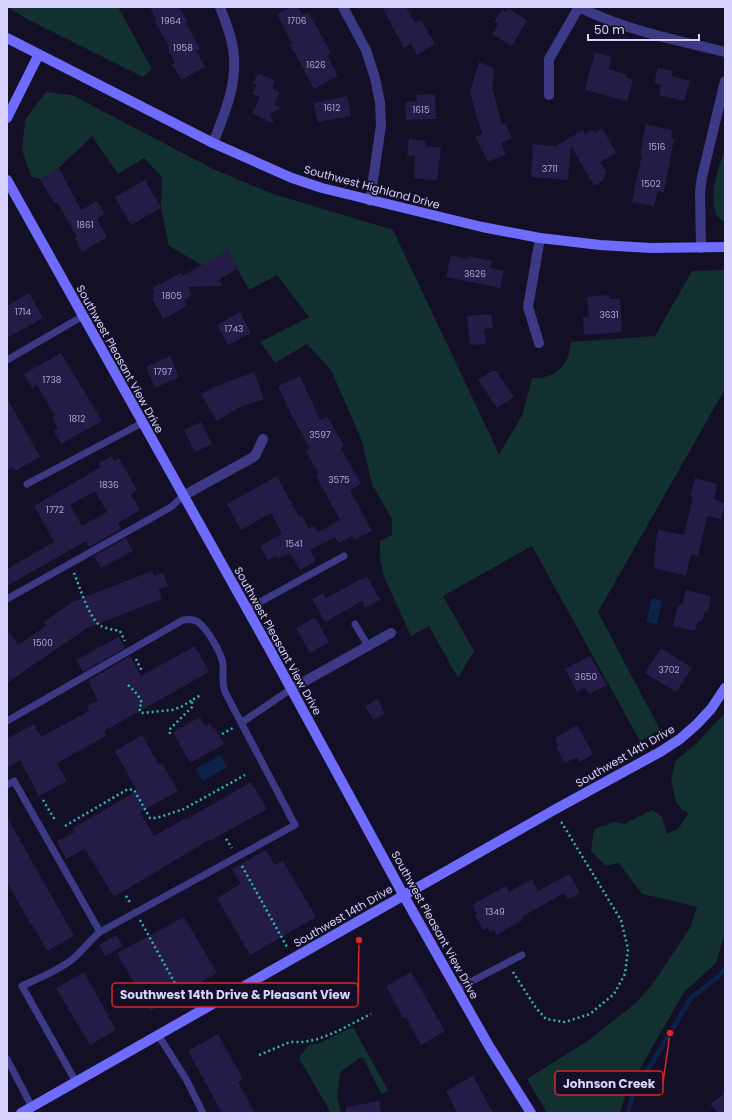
<svg xmlns="http://www.w3.org/2000/svg" width="732" height="1120" font-family="Poppins,sans-serif">
  <rect width="100%" height="100%" fill="#130f26"/>
  <path fill="#12302f" d="M7 7H118L152 69 143 77 29 20Z
    M46 92 72 95 213 169 273 194 393 230 499 454 522 416 532 378C557 379 569 365 571 342L655 336 692 271 725 270V389L598 612 660 730 640 741 532 546 443 596 474 651 458 678 429 626 411 636 385 579 380 559V541L392 535V519L372 484 362 441 331 370 307 344 275 363 260 342 309 317 277 275 249 290 227 251 202 265 169 246 161 208 162 177 144 158 118 174 92 136 59 168 40 179 31 176 22 150 25 120Z
    M725 149V222C702 214 719 165 725 149Z
    M725 713V933L716 963 684 992 626 1093 620 1113H547L527 1079 589 1040 637 1002 654 982 690 928 697 907 670 900 642 894 619 863 606 866 591 851 594 829 614 822 624 824 652 810 662 817 667 834 678 829 689 813 682 810 676 802 671 779 676 760 697 743Z
    M353 1027 388 1090 382 1095 363 1058H360L340 1072 337 1097 341 1113H331L299 1058 309 1045 317 1044Z"/>
  <path fill="#0c2248" d="M652 598 662 600 657 624 646 622Z
    M220 755 227 767 203 781 196 769Z"/>
  <g fill="none" stroke-linecap="round" stroke-linejoin="round">
    <path stroke="#0c2248" stroke-width="4.5" d="M628 1113 632 1096 691 998 720 975 725 968"/>
  </g>
  <path fill="#241b47" fill-rule="evenodd" d="M150 7H179L188 22 186 23 200 49 196 51 205 67 181 80 172 64 175 63 167 48 169 47 154 20 156 19Z
    M291 7H298L302 15 306 13 307 14 309 13 331 53 327 55 338 76 314 89 290 44H292L277 14Z
    M382 7H406L415 23 421 20 435 44 417 55 411 44 404 48Z
    M508 8 527 20 512 46 492 34 498 24 494 22 502 9 506 12Z
    M595 52 612 57 609 69 625 74 628 78 633 80 627 101 585 90Z
    M479 62 494 68 492 88 502 124 505 123 512 138 501 143 506 154 488 162 475 137 482 134 470 93Z
    M658 68 673 71 672 76 690 81 684 101 659 95 661 85 654 83Z
    M258 73 275 81 272 88 280 92 274 104 281 108 270 114 274 124 252 113 260 97 252 94 257 85 253 83Z
    M435 94 436 119 406 120 405 102 417 101 416 95Z
    M347 96 351 116 318 122 314 103Z
    M646 124 672 130 671 138 674 139 664 192 658 191 654 206 632 202 642 155H640Z
    M602 128 616 153 600 162 606 171 603 181 594 186 571 146 568 180 531 177 533 144 556 146 583 130 585 134 591 130 596 132Z
    M409 139 426 141V146L441 148 437 181 414 178 415 156 407 155Z
    M59 168 81 210 97 201 105 214 97 219 107 237 82 252 75 238 77 237 57 202 54 203 40 179Z
    M145 180 161 208 131 225 115 197Z
    M227 251 237 269 221 278 222 279 219 280 222 286 188 287 192 295 184 300 187 306 163 319 152 298 154 297 152 294 154 292 152 288 181 273 182 276Z
    M451 255 467 259 468 256 492 261 490 268 504 271 500 288 446 277Z
    M29 293 43 318 7 338V306Z
    M610 295V299H620L622 332 584 335 583 317H589L587 297Z
    M240 312 251 333 228 345 217 325Z
    M491 314 493 328 484 329 486 344 470 345 467 316Z
    M61 353 102 421 61 444 53 430 58 428 52 417 55 416 37 385 32 388 24 374Z
    M170 356 179 377 155 388 146 367Z
    M492 371H496L514 397 497 408 478 380Z
    M254 372 264 399 240 407 217 421 201 394 214 387Z
    M300 376 320 420 327 416 344 446 341 448 361 484 350 490 372 531 354 540 352 536 339 543 335 537 310 550 316 561 300 570 290 553 278 559 276 556 268 560 260 546 282 534 271 513 241 530 227 504 277 476 299 517 302 515 309 529 314 526 318 532 340 520 316 476 319 474 306 451 310 449 290 412 278 386Z
    M7 398 40 457 15 471 13 467 7 470Z
    M201 422 212 444 195 452 184 430Z
    M111 456 114 461 119 458 137 490 131 494 140 510 118 523 121 529 89 547 86 541 7 586V569L54 542 34 506 101 467 98 464ZM95 491 107 512 82 526 70 505Z
    M695 478 717 484 714 499 719 501V502L725 504 721 519 707 516 698 556 691 554 686 576 654 568 655 564 654 561 656 547H655L658 530 684 535 693 497 690 496Z
    M126 538 133 551 101 568 94 556Z
    M152 571 154 576 163 573 168 586 159 589 162 599 87 628 7 683V629L18 645 46 626 44 622 72 602Z
    M367 576 380 600 365 608 362 601 325 622 312 599 323 593 326 598Z
    M686 590 711 596 708 612 705 611 703 619 697 623 695 631 673 626 678 605H682Z
    M315 617 329 642 310 653 296 628Z
    M119 637 125 648 83 672 76 660Z
    M195 646 209 672 104 731 106 736 57 763 67 781 39 796 20 760 7 768V739L34 724 41 737 89 711 87 706 98 700 88 681 130 656 141 676Z
    M661 648 692 668 676 692 645 673Z
    M590 656 607 685 589 694 585 687 577 692 565 669Z
    M378 699 385 714 373 720 365 706Z
    M200 717 205 726 209 723 213 729 215 728 224 744 190 763 173 732Z
    M577 725 593 754 580 762 577 757 565 763 556 747 558 745 555 738Z
    M142 735 159 765 162 763 178 791 140 812 154 836 186 818 187 819 206 808 251 782 267 809 210 841 209 840 114 897 85 849 66 859 57 841 75 832 73 828 137 791 115 751Z
    M7 817 74 936 47 951 32 924 31 925 7 882Z
    M266 850 275 865 283 861 316 917 250 955 217 898 241 884 232 869Z
    M569 874 580 893 568 899 564 893 522 917 523 920 496 935 494 930 490 932 488 928 483 930 475 915 477 914 472 905 506 886 509 892 532 879 538 891Z
    M184 917 217 973 150 1011 117 953Z
    M116 935 123 946 105 956 99 945Z
    M84 972 116 1030 90 1045 56 988Z
    M411 972 445 1031 421 1045 406 1017 403 1018 386 986Z
    M218 1034 243 1079 238 1082 255 1113H222L188 1051Z
    M473 1076 493 1113H457L446 1091Z
    M725 1093V1113H718L710 1104Z
    M379 1101 381 1113H346V1107Z"/>
  <g fill="none" stroke-linecap="round" stroke-linejoin="round">
    <path stroke="#2fb8b0" stroke-width="2.5" stroke-dasharray="2 3" stroke-linecap="butt" d="M74 573C79 585 90 621 101 626 104 628 115 630 120 631L125 641
      M136 659 142 671
      M128 685 138 695 142 703 139 708 141 713 172 710 181 707 192 700
      M170 734 169 730 192 707V700L201 695
      M222 734 233 728
      M43 800 55 820
      M65 826 128 789 134 790 150 818C159 819 172 812 182 810L245 775
      M226 839 232 848
      M242 866 287 947
      M126 896 131 904
      M140 920 187 1005
      M513 972 536 1008 546 1019 565 1022 590 1014 614 994 625 974 628 949 621 920 560 820
      M259 1055 290 1042H304L318 1039 336 1032 371 1014"/>
    <path stroke="#3d3a85" stroke-width="7" d="M7 360 83 316
      M27 484 142 423
      M7 599 171 507 183 496
      M247 609 344 556
      M355 624 368 646
      M7 721 183 620C189 619 194 619 198 622 207 629 222 653 223 665 224 676 221 680 225 692L295 825 100 932 14 781 7 785
      M241 723 291 689
      M457 989 522 955
      M158 1035 186 1079 203 1113
      M7 1059 32 1107
      M76 1082 22 986C37 979 64 968 75 957 84 949 90 940 100 932"/>
    <path stroke="#3d3a85" stroke-width="10" d="M343 7 366 50 375 78 380 102 381 125 370 201
      M579 7C624 30 676 40 725 52
      M549 95V59L579 7
      M213 143C224 115 236 88 234 57 233 40 226 23 220 7
      M701 248 700 192 702 177 725 81
      M539 343 528 307 540 238
      M183 496 255 456 263 439
      M291 689 391 633"/>
    <path stroke="#6f6bff" stroke-width="10" d="M7 38 213 143 292 178 322 188 482 227 540 238 600 245 651 248 725 247
      M7 118 39 54
      M7 180 270 650 404 896 489 1046 531 1113
      M21 1113 554 810 660 752 680 739 697 724 711 709 725 688"/>
  </g>
  <g text-anchor="middle" dominant-baseline="central" stroke-width="3.5" stroke-linejoin="round" paint-order="stroke">
    <g font-size="9" fill="#aca6d1">
      <text x="171" y="21">1964</text>
      <text x="297" y="21">1706</text>
      <text x="183" y="48">1958</text>
      <text x="316" y="65">1626</text>
      <text x="332" y="108">1612</text>
      <text x="421" y="110">1615</text>
      <text x="657" y="147">1516</text>
      <text x="550" y="169">3711</text>
      <text x="651" y="184">1502</text>
      <text x="85" y="225">1861</text>
      <text x="475" y="274">3626</text>
      <text x="172" y="296">1805</text>
      <text x="23" y="312">1714</text>
      <text x="609" y="315">3631</text>
      <text x="234" y="329">1743</text>
      <text x="163" y="372">1797</text>
      <text x="52" y="380">1738</text>
      <text x="77" y="419">1812</text>
      <text x="320" y="435">3597</text>
      <text x="339" y="480">3575</text>
      <text x="109" y="485">1836</text>
      <text x="55" y="510">1772</text>
      <text x="294" y="544">1541</text>
      <text x="43" y="643">1500</text>
      <text x="669" y="670">3702</text>
      <text x="586" y="677">3650</text>
      <text x="495" y="912">1349</text>
    </g>
    <g font-size="11" fill="#d9d4ff" stroke="#130f26">
      <text transform="translate(372 187) rotate(15)">Southwest Highland Drive</text>
      <text transform="translate(120 359) rotate(61)">Southwest Pleasant View Drive</text>
      <text transform="translate(278 641) rotate(61)">Southwest Pleasant View Drive</text>
      <text transform="translate(625 756) rotate(-30)">Southwest 14th Drive</text>
      <text transform="translate(343 916) rotate(-30)">Southwest 14th Drive</text>
      <text transform="translate(435 925) rotate(61)">Southwest Pleasant View Drive</text>
    </g>
  </g>
  <path fill="none" stroke="#d62828" stroke-width="1.5" d="M359 940L358 995M670 1033L663 1083"/>
  <g fill="#d62828" stroke="#130f26" stroke-width="1.5">
    <circle cx="359" cy="940" r="4"/>
    <circle cx="670" cy="1033" r="4"/>
  </g>
  <g fill="#130f26" stroke="#d62828" stroke-width="1.5">
    <rect x="112" y="983" width="246" height="24" rx="4"/>
    <rect x="555" y="1071" width="108" height="24" rx="4"/>
  </g>
  <g font-size="12" text-anchor="middle" font-weight="bold" fill="#d9d4ff">
    <text x="235" y="999">Southwest 14th Drive &amp; Pleasant View</text>
    <text x="609" y="1088">Johnson Creek</text>
  </g>
  <rect width="732" height="1120" fill="none" stroke="#d9d4ff" stroke-width="16"/>
  <path d="M588 34v6h111v-6" fill="none" stroke="#d9d4ff" stroke-width="2"/>
  <text x="594" y="34" font-size="12" fill="#d9d4ff" stroke="#130f26" stroke-width="3" paint-order="stroke">50 m</text>
</svg>
